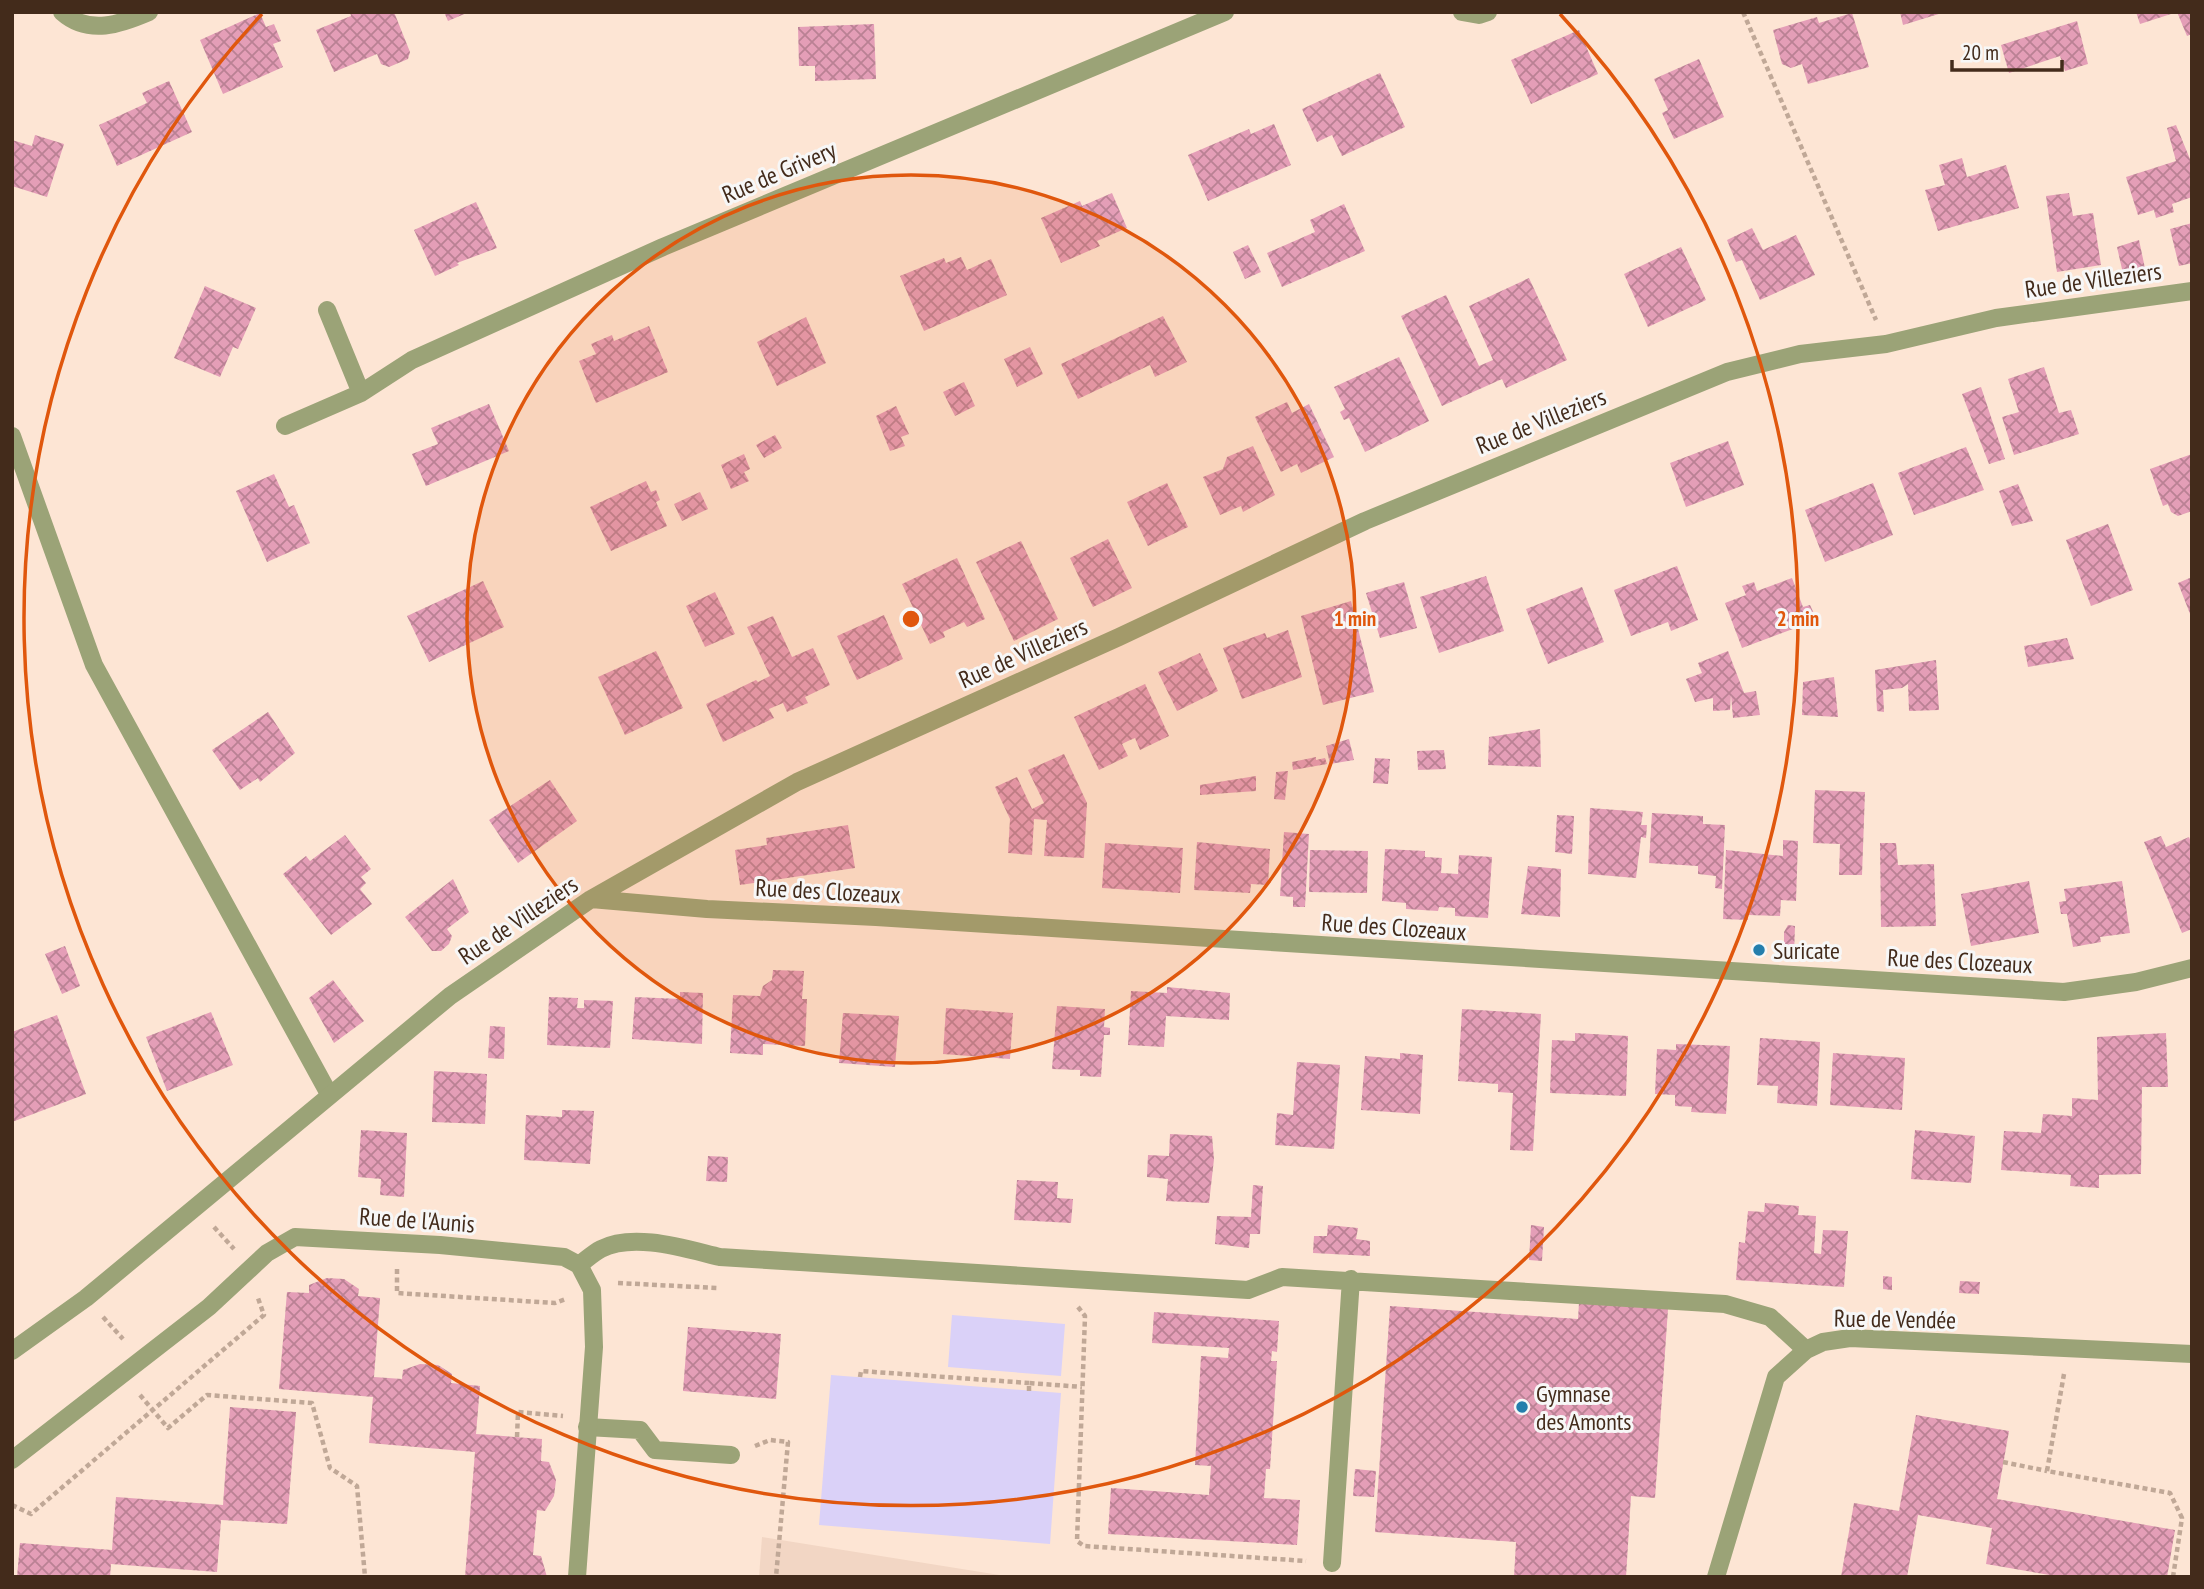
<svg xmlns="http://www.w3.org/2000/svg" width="2204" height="1589" font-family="'PT Sans Narrow',sans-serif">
  <defs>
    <pattern id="building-cross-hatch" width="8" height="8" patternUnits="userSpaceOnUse" patternTransform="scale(1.75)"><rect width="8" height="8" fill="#e49eb7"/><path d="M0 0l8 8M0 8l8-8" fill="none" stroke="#ba8194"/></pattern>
  </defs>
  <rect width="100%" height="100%" fill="#fde5d4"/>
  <path fill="#f2d6c4" d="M762 1537 1012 1577H759Z"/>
  <path fill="#dad1f8" d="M952 1315 1065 1324 1061 1376 948 1367Z
    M831 1375 1061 1393 1050 1544 819 1525Z"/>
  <path fill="url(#building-cross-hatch)" d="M350 12H394L410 52 408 59 389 67 381 64 377 54 334 72 316 30 351 16Z
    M444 12H469L448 21Z
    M1900 12H1942V13L1903 25Z
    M2136 12H2174V13L2140 24Z
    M2177 12H2192V34L2187 36Z
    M260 13 266 27 274 24 281 41 273 44 283 67 223 94 200 40Z
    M1852 13 1869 67 1808 84 1802 64 1791 68 1782 64 1773 30 1817 17 1819 23Z
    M2077 21 2088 64 2065 71 2060 56 2009 73 2001 45Z
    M874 24 876 79 815 81V66H799L798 27Z
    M1579 30 1598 74 1531 104 1511 60Z
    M1699 59 1724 117 1674 139 1662 113 1668 110 1654 79Z
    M1380 73 1405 127 1342 156 1332 135 1317 142 1302 109Z
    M169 81 192 132 117 166 99 125 147 103 142 93Z
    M1274 124 1291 165 1208 201 1188 155 1249 129 1251 134Z
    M2176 125 2192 164V197L2172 204 2174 212 2156 218 2154 210 2138 215 2126 177 2176 161 2167 128Z
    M35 135 64 144 47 197 12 186V140L32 146Z
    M1962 158 1967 177 2006 165 2019 208 1938 231 1925 190 1945 185 1939 165Z
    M1112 193 1127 228 1097 241 1100 246 1061 263 1041 218 1080 201 1082 206Z
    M2069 193 2073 216 2093 213 2101 265 2057 272 2046 196Z
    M476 202 497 248 457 263 459 265 435 276 414 230Z
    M1344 204 1365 251 1282 287 1267 253 1315 232 1310 220Z
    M2192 223V263L2179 266 2170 229Z
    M1752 228 1763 250 1796 235 1815 275 1760 300 1742 260 1736 262 1727 240Z
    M2139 240 2146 273 2124 278 2117 247Z
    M1248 245 1261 272 1245 279 1233 252Z
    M1681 247 1706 300 1648 327 1624 274Z
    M961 257 967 270 991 259 1007 295 924 331 900 276 944 258 946 263Z
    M1529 278 1567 360 1506 388 1502 379 1442 406 1401 316 1446 295 1479 366 1493 360 1469 306Z
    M205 286 256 308 238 349 233 347 220 377 174 358Z
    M1163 316 1187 362 1155 377 1150 365 1078 399 1061 364Z
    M806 317 826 363 777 386 757 342Z
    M649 326 668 372 596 403 579 361 596 354 591 344 612 335 614 341Z
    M1030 347 1043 374 1017 387 1004 359Z
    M1399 357 1429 421 1365 452 1349 418 1344 420 1340 412 1345 409 1334 387Z
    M2044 367 2059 413 2071 410 2079 434 2014 455 2002 417 2019 412 2008 379Z
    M964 382 975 406 955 416 943 392Z
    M1981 387 2005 459 1989 464 1962 394Z
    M1287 402 1292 413 1309 404 1334 457 1301 473 1297 464 1281 472 1255 417Z
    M489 404 509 451 426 486 412 454 438 444 431 428Z
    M896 406 909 434 901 437 905 446 890 451 876 416Z
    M775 435 782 448 764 458 756 445Z
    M1728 441 1744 485 1686 507 1670 463Z
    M1253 446 1275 495 1243 512 1241 506 1220 515 1203 477 1223 469 1227 457Z
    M1966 447 1984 490 1914 515 1898 473Z
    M744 454 750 469 744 472 749 481 731 489 721 465Z
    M2192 454V511L2178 516 2171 512 2168 504 2163 506 2150 469Z
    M274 474 289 507 294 505 310 543 267 562 236 491Z
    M646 481 651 492 656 490 660 500 656 502 667 526 611 551 590 507Z
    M1167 483 1188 527 1148 546 1127 502Z
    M1873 483 1893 535 1825 562 1805 510Z
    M2018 484 2033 521 2012 526 1999 491Z
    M700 492 708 509 682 521 674 504Z
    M2108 524 2133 590 2091 606 2066 540Z
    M1108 539 1132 588 1093 607 1070 558Z
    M1021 541 1058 619 1014 641 976 562Z
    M957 558 985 619 967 627 964 622 943 632 945 637 930 644 902 584Z
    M1677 566 1698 620 1671 631 1668 622 1631 636 1614 590Z
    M1486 576 1504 631 1439 653 1420 597Z
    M2192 577V619L2178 583Z
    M1792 578 1803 607 1810 605 1817 620 1742 648 1725 603 1746 595 1742 586 1754 582 1757 591Z
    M483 581 504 627 429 662 407 616Z
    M1404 582 1417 628 1380 638 1366 593Z
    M1582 587 1604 642 1548 664 1526 609Z
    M715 592 735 634 705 647 686 606Z
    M1351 601 1374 692 1323 705 1301 616Z
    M884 615 903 659 857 680 837 636Z
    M773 616 792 657 813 648 830 685 805 697 808 703 787 712 783 703 769 709 774 718 723 742 706 704 756 680 758 682 770 676 747 627Z
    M1288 630 1302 677 1242 699 1223 648 1265 633 1267 638Z
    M2067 638 2074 659 2028 667 2024 646Z
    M656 651 683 708 625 735 598 677Z
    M1728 651 1744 693 1756 691 1760 715 1733 718 1731 695 1730 710 1713 711V698L1695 702 1686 679 1702 673 1698 663Z
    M1200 653 1218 691 1177 711 1158 672Z
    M1936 660 1939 710 1909 711 1908 684 1902 688 1883 690 1884 712 1877 711 1875 670Z
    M1834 677 1838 717 1802 715 1803 682Z
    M1145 684 1169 736 1140 750 1135 738 1128 741 1122 744 1128 756 1099 770 1074 717Z
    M268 712 295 753 260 782 258 778 240 790 212 750Z
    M1540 729 1541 767 1488 765 1489 737Z
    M1349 739 1354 760 1330 764 1326 746Z
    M1444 750 1446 769 1418 770 1417 751Z
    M1064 754 1087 803 1084 858 1044 856 1047 820 1034 819 1032 855 1008 853 1010 819 995 787 1017 777 1032 809 1044 803 1028 770Z
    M1316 757V760L1325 758 1327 764 1293 770 1292 762Z
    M1375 758 1390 759 1388 784 1373 783Z
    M1288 771 1285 800 1274 799 1276 772Z
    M1256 776V791L1200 795V785Z
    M550 780 577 821 518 863 489 820Z
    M1815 790 1865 792 1862 875H1839L1840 844 1813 843Z
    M1590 808 1643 812 1641 825H1647L1646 838 1641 837 1636 878 1588 874Z
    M1652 813 1703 816V824L1725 825 1722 889 1715 888 1716 876 1698 874V866L1649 863Z
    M1557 815 1574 816 1572 854 1555 852Z
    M848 825 855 868 740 885 735 850 767 845 766 838Z
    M1284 832 1309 834 1305 907H1293V897L1280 896Z
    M345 835 371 869 361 877 366 883 360 889 372 904 331 935 283 874 306 856 310 861Z
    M2161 836 2166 847 2189 837 2192 845V929L2182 933 2144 842Z
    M1783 840 1798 841 1796 901 1781 900 1780 916 1748 915V920L1723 919 1726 850 1783 856Z
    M1197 842 1270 849 1268 885 1251 884 1250 893 1194 890Z
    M1105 843 1183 848 1180 893 1102 888Z
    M1880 843H1896L1898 865 1934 864 1936 926 1881 927Z
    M1385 849 1425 851V857L1442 858 1441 873 1458 874 1459 855 1492 857 1488 918 1455 916V908L1439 907 1438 911 1406 909V903L1382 901Z
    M1310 850 1368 851 1367 893 1309 892Z
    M1528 866 1561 869 1560 917 1521 914Z
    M453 879 469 912 447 929 452 936 449 944 441 951H432L405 917Z
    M2029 881 2039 933 1971 946 1961 894Z
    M2122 881 2130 933 2100 937 2101 942 2073 947 2067 914H2061L2059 902 2066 901 2064 889Z
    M1788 925 1795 926 1794 955 1784 954V932Z
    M65 946 80 986 62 994 45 954Z
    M773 970 804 971 802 999H807L805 1046 763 1044V1055L730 1053 733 995 760 996 763 986 772 980Z
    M333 980 364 1021 334 1043 309 998Z
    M1167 987 1230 993 1229 1020 1166 1016 1164 1047 1128 1045 1131 991 1167 993Z
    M680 992 703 993 702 1044 632 1039 635 997 680 999Z
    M549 997 578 998 577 1008H584V1000L613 1001 610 1048 547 1045Z
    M1057 1006 1105 1009 1104 1027 1110 1028V1035H1104L1101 1077 1080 1076V1070L1052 1069Z
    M946 1008 1013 1013 1010 1059 943 1054Z
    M1462 1009 1541 1014 1533 1151 1510 1150 1513 1093 1498 1092V1084L1458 1081Z
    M211 1012 233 1065 167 1091 146 1037Z
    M843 1013 899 1016 895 1067 839 1063Z
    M57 1015 86 1094 12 1122V1032Z
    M490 1026 505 1027 504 1059 488 1058Z
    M1575 1033 1628 1036 1626 1096 1550 1093 1552 1040 1575 1041Z
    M2166 1033 2168 1087H2142L2141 1174 2099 1175V1188L2070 1186 2071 1175 2001 1170 2004 1131 2041 1133 2043 1114 2072 1116V1098L2098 1100 2097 1037Z
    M1760 1038 1820 1042 1817 1106 1777 1103 1778 1086 1757 1085Z
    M1676 1044 1730 1046 1726 1114 1691 1112 1692 1107 1675 1106V1095L1655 1094 1657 1049 1676 1050Z
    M1400 1053 1423 1055 1420 1114 1361 1110 1365 1056 1400 1059Z
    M1833 1053 1905 1058 1902 1110 1830 1105Z
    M1297 1062 1340 1065 1334 1149 1275 1145 1277 1113 1293 1115Z
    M434 1071 487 1074 485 1124 432 1122Z
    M562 1110 594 1111 590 1164 524 1160 526 1115 562 1117Z
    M361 1130 407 1133 404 1197 380 1195 381 1179 358 1177Z
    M1915 1130 1975 1136 1971 1183 1911 1179Z
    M1170 1134 1212 1136 1214 1159 1209 1203 1166 1201 1168 1179 1147 1177 1148 1155 1169 1156Z
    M708 1156 728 1157 727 1182 706 1181Z
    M1017 1180 1058 1182 1057 1198 1073 1199 1071 1223 1014 1220Z
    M1253 1185 1263 1186 1260 1234H1250L1249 1248 1215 1244 1217 1216 1251 1217Z
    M1765 1203 1799 1206 1798 1215 1816 1216 1814 1253 1821 1254 1823 1230 1848 1231 1844 1287 1736 1280 1739 1242 1745 1243 1748 1211 1764 1212Z
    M1328 1225 1358 1228 1356 1239 1370 1241V1256L1313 1253 1314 1236H1327Z
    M1531 1225 1544 1227 1542 1261 1529 1260Z
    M1883 1276 1892 1277V1290L1883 1289Z
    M327 1278 344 1279 359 1289 358 1296 380 1298 374 1377 402 1379 403 1370 420 1364 438 1365 452 1374 451 1383 480 1386 476 1434 542 1439 541 1461 549 1462 556 1480 554 1496 545 1511 537 1510 533 1555 541 1556 547 1577H465L475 1452 369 1443 373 1397 279 1389 287 1292 309 1293V1285Z
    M1960 1281 1980 1282 1979 1294 1959 1293Z
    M1579 1303 1668 1309 1655 1498 1631 1496 1626 1577H1514L1516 1542 1375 1532 1390 1306 1578 1319Z
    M1154 1312 1279 1321 1277 1352 1272 1351 1271 1361H1277L1270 1469H1266L1264 1498 1300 1500 1297 1545 1108 1534 1111 1488 1209 1495 1211 1466 1195 1465 1201 1356 1228 1358 1229 1348 1152 1343Z
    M688 1327 781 1334 776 1399 683 1391Z
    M230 1407 296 1412 287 1524 221 1520 217 1572 111 1564 110 1577H17L20 1543 112 1550 116 1497 223 1505Z
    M1916 1415 2009 1431 1997 1499 2175 1530 2167 1577H2061L1986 1564 1992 1528 1918 1515 1907 1577H1841L1854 1503 1899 1511Z
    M1355 1469 1376 1471 1374 1497 1353 1496Z"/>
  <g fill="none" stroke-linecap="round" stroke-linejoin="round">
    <path stroke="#c0a897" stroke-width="4.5" stroke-dasharray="5 3.5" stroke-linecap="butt" d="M1743 12 1876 320
      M214 1227 234 1249
      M397 1269V1293L555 1303 566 1299
      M618 1283 717 1288
      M1078 1307 1085 1316 1077 1541 1084 1546 1306 1561
      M103 1317 123 1339
      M2064 1374 2047 1471 2170 1493 2182 1518 2173 1577
      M860 1377 861 1371 1029 1383
      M1029 1391V1383L1082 1387
      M140 1395 168 1428 207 1395 312 1403 330 1468 357 1486 365 1577
      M517 1437 518 1412 563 1416
      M755 1446 770 1440 788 1442 776 1577
      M2003 1462 2047 1471
      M12 1505 31 1514 264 1315 258 1298"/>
    <path stroke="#9ba377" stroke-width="18" d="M12 436 94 665 329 1094
      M579 1265C586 1260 593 1253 601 1249 634 1232 686 1249 720 1257L1248 1290 1282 1277 1725 1304 1770 1317 1806 1350
      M587 1427 640 1430 655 1450 731 1455
      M1332 1563 1351 1279"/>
    <path stroke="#9ba377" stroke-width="18" d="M62 12C89 36 121 24 149 12
      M1462 12 1479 15 1488 12
      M327 310 361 393
      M285 426 361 393 412 360 663 247 1225 12
      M591 899 707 909 876 917 2064 992 2136 982 2192 968
      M12 1351 86 1298 450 996 591 899 797 782 1119 637 1365 521 1727 372 1800 354 1886 344 1996 318 2192 291
      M12 1460 209 1307 267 1253 295 1237 440 1245 564 1257 579 1265 592 1290 594 1347 577 1577
      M1716 1577 1776 1377 1806 1350 1823 1342 1850 1338 2192 1354"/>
  </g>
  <circle cx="911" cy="619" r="444" fill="#e0570d" fill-opacity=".12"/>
  <g fill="none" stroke="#e0570d" stroke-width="3.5">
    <circle cx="911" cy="619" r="444"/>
    <path d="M1560 14A887 887 0 1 1 262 14"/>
  </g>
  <g fill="#247eac" stroke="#f7f7f7" stroke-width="2.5">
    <circle cx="1759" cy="950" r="7"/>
    <circle cx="1522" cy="1407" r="7"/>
  </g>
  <g text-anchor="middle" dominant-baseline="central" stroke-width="6" stroke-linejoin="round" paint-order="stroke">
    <g font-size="24" fill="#432b1b" stroke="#f7f7f7">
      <text transform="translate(779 172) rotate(-23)">Rue de Grivery</text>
      <text transform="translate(2093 280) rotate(-8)">Rue de Villeziers</text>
      <text transform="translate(1541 421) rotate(-22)">Rue de Villeziers</text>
      <text transform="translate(1023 653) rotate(-24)">Rue de Villeziers</text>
      <text transform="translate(828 891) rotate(3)">Rue des Clozeaux</text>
      <text transform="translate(518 920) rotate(-34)">Rue de Villeziers</text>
      <text transform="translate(1394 927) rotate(4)">Rue des Clozeaux</text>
      <text transform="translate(1960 961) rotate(3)">Rue des Clozeaux</text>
      <text transform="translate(417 1220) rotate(4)">Rue de l'Aunis</text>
      <text transform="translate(1895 1319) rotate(1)">Rue de Vendée</text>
    </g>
    <g font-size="24" fill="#432b1b" stroke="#f7f7f7" text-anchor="start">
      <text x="1773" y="950">Suricate</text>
      <text x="1536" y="1393">Gymnase<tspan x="1536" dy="28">des Amonts</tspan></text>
    </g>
  </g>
  <circle cx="911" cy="619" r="10" fill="#e0570d" stroke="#f7f7f7" stroke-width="3.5"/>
  <g font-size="21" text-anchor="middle" font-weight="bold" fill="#e0570d" stroke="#f7f7f7" stroke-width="6" stroke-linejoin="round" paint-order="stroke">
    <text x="1355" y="626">1 min</text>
    <text x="1798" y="626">2 min</text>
  </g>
  <rect width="2204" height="1589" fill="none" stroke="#432b1b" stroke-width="28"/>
  <path d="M1952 60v10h110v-10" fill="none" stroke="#432b1b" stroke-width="3.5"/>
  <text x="1962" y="60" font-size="21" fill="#432b1b" stroke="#f7f7f7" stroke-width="5" paint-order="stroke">20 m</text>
</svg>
